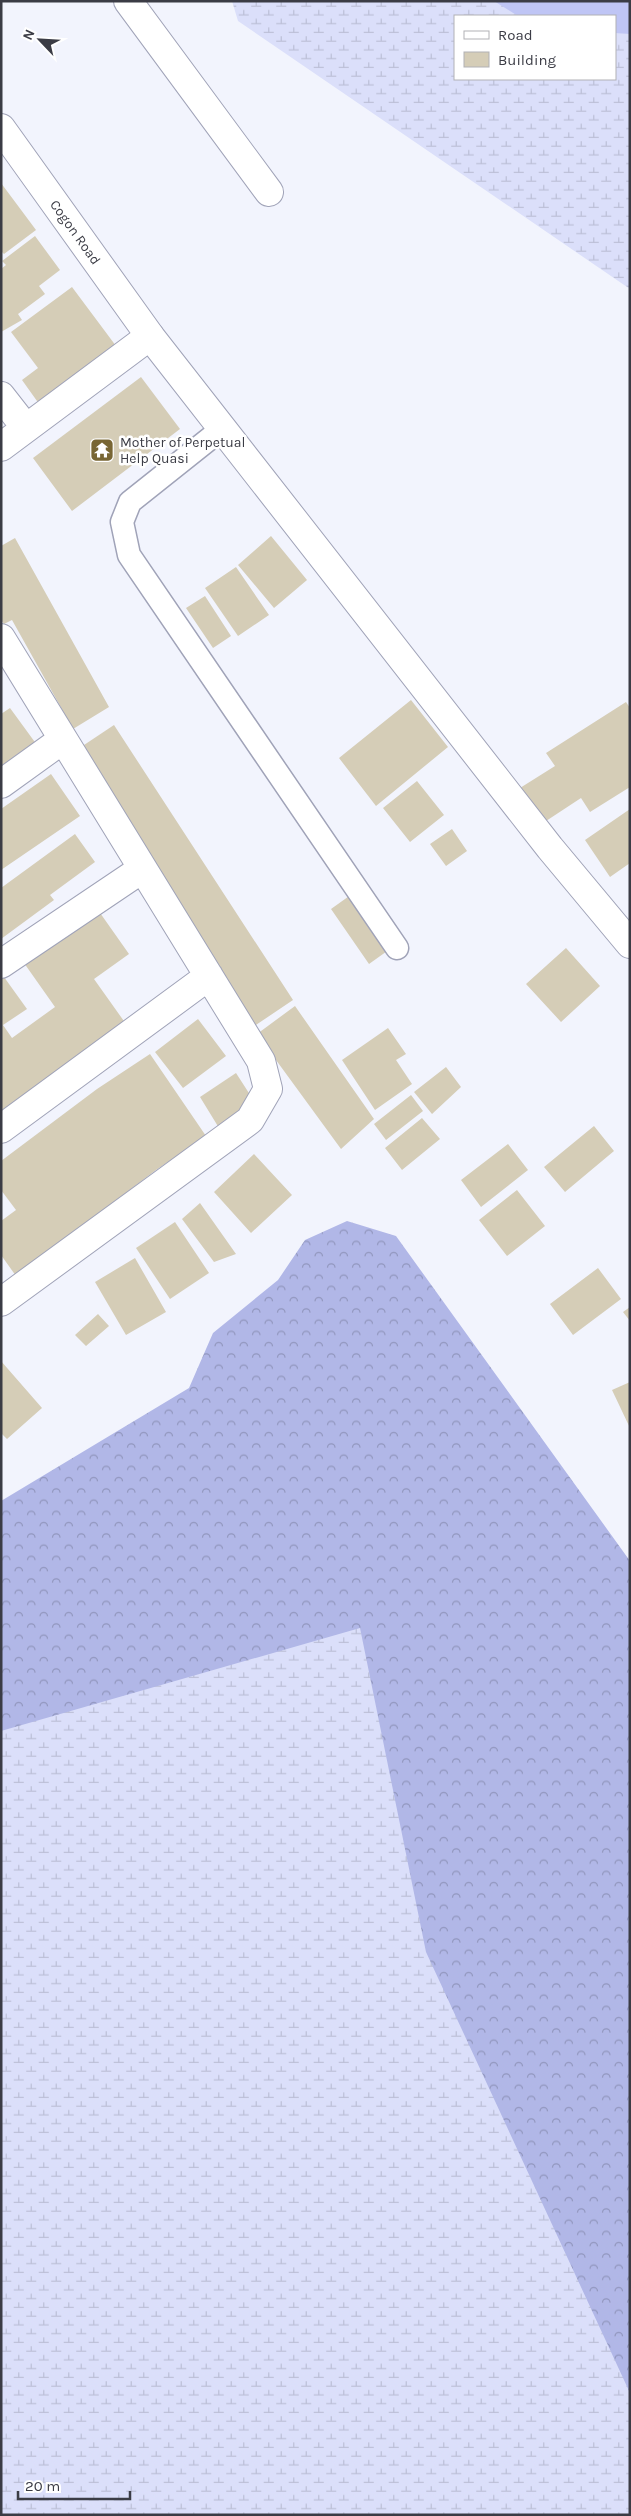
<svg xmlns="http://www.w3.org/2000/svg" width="631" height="2516" font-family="Karla,sans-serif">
  <defs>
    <pattern id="forest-crowns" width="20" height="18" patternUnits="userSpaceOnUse" patternTransform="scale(1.25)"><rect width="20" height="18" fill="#b1b7e7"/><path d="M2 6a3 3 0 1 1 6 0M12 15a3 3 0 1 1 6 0" fill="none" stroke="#9196bd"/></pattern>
    <pattern id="wetland-marsh" width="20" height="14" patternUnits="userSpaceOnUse" patternTransform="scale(1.25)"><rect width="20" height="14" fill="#dbdffa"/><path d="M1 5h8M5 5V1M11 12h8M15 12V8" fill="none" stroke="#bdc0d8"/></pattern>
  </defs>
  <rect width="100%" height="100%" fill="#f2f4fd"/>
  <path fill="url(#forest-crowns)" d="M347 1221 396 1236 630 1561V2515H1V1501L189 1388 213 1333 278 1280 305 1240Z"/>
  <path fill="url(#wetland-marsh)" fill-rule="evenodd" d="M232 1H630V289L238 21ZM455 16H615V79H455Z
    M360 1628 426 1952 630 2393V2515H1V1731Z"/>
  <path fill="#bfc5f5" d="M494 1H630V34L615 33V16H518Z"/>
  <path fill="#d5cdb7" d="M1 183 36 230 4 254 1 251Z
    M35 236 60 270 39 286 45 294 18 314 22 320 1 332V269L6 265 2 261Z
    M72 287 119 350 42 408 22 380 38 368 11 332Z
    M141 377 180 429 72 511 33 458Z
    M271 536 307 580 274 608 238 565Z
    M15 538 109 707 73 729 12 620 4 624 1 620V546Z
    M236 567 269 615 238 636 205 588Z
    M205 596 231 636 213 648 186 608Z
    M411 700 448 747 376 806 339 758Z
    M626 702 630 708V787L590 812 581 798 543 823 520 788 555 766 546 753Z
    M10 708 37 745 5 769 1 764V714Z
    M114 725 293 1000 250 1029 78 749Z
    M51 774 80 816 1 870V809Z
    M417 781 444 815 410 842 383 808Z
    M630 809V863L610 877 585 840Z
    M452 829 467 851 446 866 430 844Z
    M75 834 95 862 50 895 54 900 1 939V888Z
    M352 894 390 949 369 964 331 909Z
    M98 910 129 954 94 979 126 1024 1 1114V979L4 977 27 1009 3 1025 12 1038 55 1007 24 963Z
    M566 948 600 986 561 1022 526 984Z
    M295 1006 374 1119 341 1149 257 1034Z
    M198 1019 226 1056 183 1088 155 1052Z
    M388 1028 406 1054 396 1060 412 1084 375 1110 342 1060Z
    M150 1054 206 1136 156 1170 16 1276 1 1255V1221L16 1210 1 1190V1161L97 1089Z
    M446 1067 461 1087 432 1114 414 1092Z
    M236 1073 256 1104 219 1128 200 1097Z
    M411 1095 423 1111 386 1140 374 1124Z
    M422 1118 440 1139 402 1170 385 1148Z
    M594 1126 614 1151 565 1192 544 1167Z
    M508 1144 528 1170 481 1207 461 1180Z
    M254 1154 292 1195 251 1233 214 1192Z
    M517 1190 545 1226 507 1256 479 1220Z
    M200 1203 236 1254 214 1262 182 1219Z
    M175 1222 209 1273 170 1299 136 1248Z
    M135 1258 166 1312 126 1335 95 1282Z
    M598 1268 621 1299 573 1335 550 1304Z
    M630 1307V1321L623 1312Z
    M98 1314 109 1326 86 1346 75 1335Z
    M1 1361 42 1408 7 1439 1 1433Z
    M630 1382V1428L612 1390Z"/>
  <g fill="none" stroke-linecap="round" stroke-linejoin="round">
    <g stroke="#a0a3b8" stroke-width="25">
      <path id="service" d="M223 428 130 502 122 522 129 555 397 948"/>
    </g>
    <g stroke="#a0a3b8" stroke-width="30">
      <path id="minor" d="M128 1 269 192
        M1 396 26 428
        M1 447 150 336
        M1 638 261 1061 268 1089 250 1120 1 1302
        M1 784 62 740
        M1 964 142 869
        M1 1129 209 976"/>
    </g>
    <g stroke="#a0a3b8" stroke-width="30">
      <g id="tertiary">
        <path id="s1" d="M1 128 150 336 550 848 630 944"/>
      </g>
    </g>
    <use href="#service" stroke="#fff" stroke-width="22"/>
    <use href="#minor" stroke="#fff" stroke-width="28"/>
    <use href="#tertiary" stroke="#fff" stroke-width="28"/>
  </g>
  <defs>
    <g id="temple-square" transform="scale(1.25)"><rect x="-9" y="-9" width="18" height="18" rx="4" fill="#786634" stroke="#fff"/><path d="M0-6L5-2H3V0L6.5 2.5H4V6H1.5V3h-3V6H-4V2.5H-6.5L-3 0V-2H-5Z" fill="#fff"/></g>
  </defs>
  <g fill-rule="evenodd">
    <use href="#temple-square" x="102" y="450"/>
  </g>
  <g text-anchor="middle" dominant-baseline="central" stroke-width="5" stroke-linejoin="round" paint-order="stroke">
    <g font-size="14" fill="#3b3c45" stroke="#fff">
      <text stroke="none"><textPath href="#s1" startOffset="128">Cogon Road</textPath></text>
    </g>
    <g font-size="14" fill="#3b3c45" stroke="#fff" text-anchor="start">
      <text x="120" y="442">Mother of Perpetual<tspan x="120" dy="16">Help Quasi</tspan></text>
    </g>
  </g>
  <rect width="631" height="2516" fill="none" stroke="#3b3c45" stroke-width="5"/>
  <rect x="454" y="15" width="162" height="65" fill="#ffffff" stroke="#b1b1b5"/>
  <rect x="464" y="31" width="25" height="8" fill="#ffffff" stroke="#b1b1b5"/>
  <text x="498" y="40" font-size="15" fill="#3b3c45">Road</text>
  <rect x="464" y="52" width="25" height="15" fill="#d5cdb7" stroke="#b1b1b5"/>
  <text x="498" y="65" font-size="15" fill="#3b3c45">Building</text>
  <g transform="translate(40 40) rotate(295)" stroke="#ffffff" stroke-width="4" paint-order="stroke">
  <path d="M0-4L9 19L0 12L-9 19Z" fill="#3b3c45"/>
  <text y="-8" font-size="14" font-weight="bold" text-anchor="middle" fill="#3b3c45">N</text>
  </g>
  <path d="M18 2491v8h112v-8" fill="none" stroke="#3b3c45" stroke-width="2.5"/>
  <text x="25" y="2491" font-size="15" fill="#3b3c45" stroke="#ffffff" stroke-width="4" paint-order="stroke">20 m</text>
</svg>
